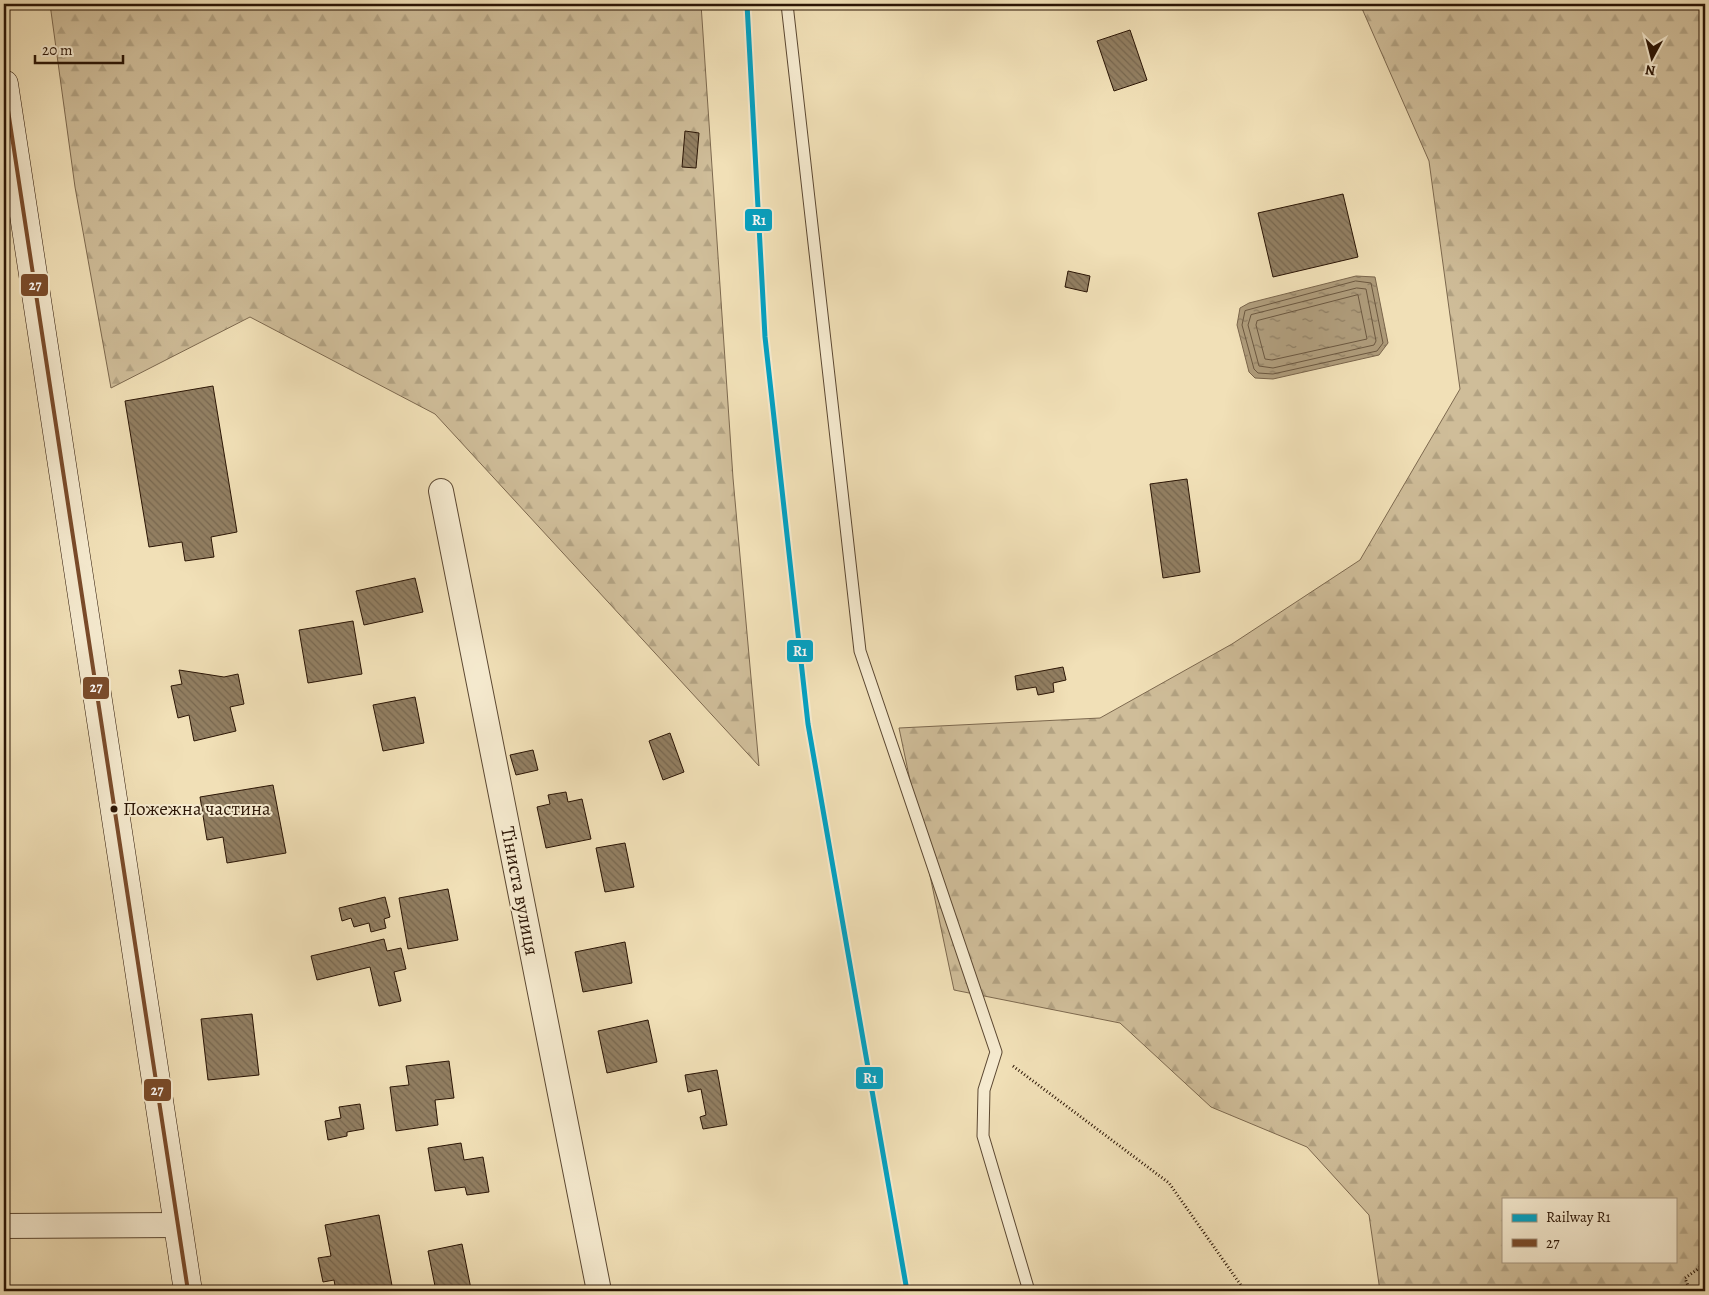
<svg xmlns="http://www.w3.org/2000/svg" width="1709" height="1295" font-family="Alegreya,serif">
  <defs>
    <pattern id="forest-firs" width="22" height="20" patternUnits="userSpaceOnUse" patternTransform="scale(1.25)"><rect width="22" height="20" fill="#cfbd99"/><path d="M5 1l3.5 6h-7zM16 11l3.5 6h-7z" fill="#b2a282"/></pattern>
    <pattern id="water-ripples" width="26" height="14" patternUnits="userSpaceOnUse" patternTransform="scale(1.25)"><rect width="26" height="14" fill="#ae9b7a"/><path d="M2 4q2-2 4 0t4 0M15 11q2-2 4 0t4 0" fill="none" stroke="#8e7d62"/></pattern>
    <pattern id="building-back-hatch" width="6" height="6" patternUnits="userSpaceOnUse" patternTransform="scale(1.25)"><rect width="6" height="6" fill="#927f62"/><path d="M-1 5l2 2M0 0l6 6M5-1l2 2" fill="none" stroke="#77674f"/></pattern>
  </defs>
  <rect width="100%" height="100%" fill="#f1e0b7"/>
  <filter id="stains"><feTurbulence type="fractalNoise" baseFrequency=".004" numOctaves="4"/><feColorMatrix values="0 0 0 0 .2 0 0 0 0 .09 0 0 0 0 .02 0 0 0 .5 -.17"/></filter>
  <radialGradient id="worn" r=".72"><stop offset=".6" stop-color="#630" stop-opacity="0"/><stop offset="1" stop-color="#630" stop-opacity=".3"/></radialGradient>
  <path fill="url(#forest-firs)" stroke="#7d694f" fill-rule="evenodd" d="M50 4H701L733 478 759 766 435 414 250 317 111 388 75 187Z
    M1360 4H1705V1291H1380L1369 1215 1307 1147 1211 1107 1120 1023 954 990 899 728 1100 718 1232 644 1360 560 1460 389 1429 161ZM1503 1199H1675V1261H1503Z"/>
  <path fill="url(#water-ripples)" stroke="#7a654b" d="M1356 276 1375 277 1388 343 1379 355 1273 379 1255 378 1249 372 1237 325 1240 308 1249 303Z"/>
  <g fill="none" stroke-linecap="round" stroke-linejoin="round">
    <path stroke="#6c5840" stroke-width="1" d="M1356 281 1371 283 1383 343 1377 351 1273 374 1258 373 1254 369 1242 325 1245 311Z
      M1357 288 1366 289 1376 341 1374 345 1273 368 1259 366 1248 325 1251 315Z
      M1358 295 1367 339 1272 360 1265 359 1256 325 1257 321Z"/>
  </g>
  <path fill="url(#building-back-hatch)" stroke="#2b1505" d="M1130 30 1147 80 1114 91 1097 41Z
    M685 131 699 133 696 168 682 167Z
    M1343 194 1358 257 1273 277 1258 213Z
    M1068 271 1090 276 1087 292 1065 287Z
    M213 386 237 532 211 537 214 557 185 561 182 542 149 547 125 401Z
    M1187 479 1200 572 1163 578 1150 484Z
    M415 578 423 612 364 625 356 591Z
    M353 621 362 674 308 683 299 630Z
    M1063 667 1066 680 1053 683 1054 692 1038 695 1036 687 1017 690 1015 676Z
    M179 670 224 677 238 674 244 704 230 707 236 731 194 741 189 715 178 718 171 686 182 684Z
    M415 697 424 743 383 751 373 705Z
    M670 733 684 772 663 780 649 741Z
    M533 750 538 770 516 775 510 755Z
    M273 785 286 853 227 863 223 837 207 840 200 797Z
    M566 792 568 802 582 799 591 839 546 848 537 807 550 804 548 795Z
    M625 843 634 887 605 892 596 848Z
    M448 889 458 940 408 949 399 898Z
    M385 897 390 917 384 919 386 928 371 932 369 923 354 927 351 918 342 921 339 908Z
    M384 939 387 951 401 948 406 969 394 972 401 1001 379 1006 370 967 317 980 311 956Z
    M625 942 632 983 583 992 575 952Z
    M252 1014 259 1075 208 1080 201 1019Z
    M648 1020 657 1062 607 1073 598 1031Z
    M449 1061 454 1098 435 1100 438 1125 396 1131 390 1087 409 1085 406 1066Z
    M717 1070 727 1125 703 1129 700 1117 706 1115 701 1089 688 1092 685 1075Z
    M360 1104 364 1129 347 1132V1136L328 1140 325 1121 341 1118 339 1107Z
    M461 1143 464 1160 483 1157 489 1192 467 1195 465 1187 435 1191 428 1148Z
    M379 1215 393 1291H336L334 1280 323 1282 318 1258 331 1256 325 1225Z
    M462 1244 471 1289 436 1291 428 1251Z"/>
  <g fill="none" stroke-linecap="round" stroke-linejoin="round">
    <g stroke="#5c4832" stroke-width="13">
      <path id="service" d="M787 4 860 651 996 1052 984 1090 983 1136 1029 1291"/>
    </g>
    <g stroke="#5c4832" stroke-width="26">
      <path id="minor" d="M441 491 599 1291
        M4 1226 178 1225"/>
    </g>
    <g stroke="#2b1505" stroke-width="29">
      <path id="secondary" d="M4 84 188 1291"/>
    </g>
    <path stroke="#2b1505" stroke-width="3" stroke-dasharray="1 2.5" stroke-linecap="butt" d="M1013 1066 1169 1183 1245 1291
      M1690 1291 1685 1278 1705 1264"/>
    <use href="#service" stroke="#f6ebd0" stroke-width="11"/>
    <use href="#minor" stroke="#f6ebd0" stroke-width="24"/>
    <use href="#secondary" stroke="#f6ebd0" stroke-width="28"/>
    <g stroke="#f6ebd0" stroke-width="8">
      <path id="bus-1" d="M4 84 188 1291"/>
    </g>
    <use href="#bus-1" stroke="#7a4b2a" stroke-width="4"/>
    <g stroke="#f6ebd0" stroke-width="9">
      <path id="rail-1" d="M747 4 765 337 808 724 907 1291"/>
    </g>
    <use href="#rail-1" stroke="#02a2c4" stroke-width="5"/>
  </g>
  <circle fill="#2b1505" stroke="#f6ebd0" stroke-width="2" cx="114" cy="809" r="4.5"/>
  <g text-anchor="middle" dominant-baseline="central" stroke-width="4" stroke-linejoin="round" paint-order="stroke">
    <g font-size="19" fill="#2b1505" stroke="#f6ebd0" text-anchor="start">
      <text x="123" y="809">Пожежна частина</text>
    </g>
    <g font-size="20" fill="#2b1505" stroke="#f6ebd0">
      <text transform="translate(520 891) rotate(79)">Тіниста вулиця</text>
    </g>
  </g>
  <g stroke="#f6ebd0" stroke-width="2">
    <rect x="744" y="208" width="29" height="24" rx="5" fill="#02a2c4"/>
    <rect x="20" y="273" width="29" height="24" rx="5" fill="#7a4b2a"/>
    <rect x="786" y="639" width="28" height="24" rx="5" fill="#02a2c4"/>
    <rect x="82" y="676" width="28" height="24" rx="5" fill="#7a4b2a"/>
    <rect x="855" y="1066" width="29" height="24" rx="5" fill="#02a2c4"/>
    <rect x="143" y="1078" width="29" height="24" rx="5" fill="#7a4b2a"/>
  </g>
  <g font-size="14" text-anchor="middle" font-weight="bold" fill="#fff">
    <text x="759" y="225">R1</text>
    <text x="35" y="290">27</text>
    <text x="800" y="656">R1</text>
    <text x="96" y="692">27</text>
    <text x="870" y="1083">R1</text>
    <text x="157" y="1095">27</text>
  </g>
  <rect width="1709" height="1295" fill="none" stroke="#f1e0b7" stroke-width="20"/>
  <rect x="5" y="5" width="1699" height="1285" fill="none" stroke="#2b1505" stroke-width="2.5"/>
  <rect x="10" y="10" width="1689" height="1275" fill="none" stroke="#2b1505"/>
  <rect x="1502" y="1198" width="175" height="65" fill="#f6ebd0" stroke="#a5957f"/>
  <rect x="1512" y="1214" width="25" height="8" fill="#02a2c4" stroke="#a5957f"/>
  <text x="1546" y="1222" font-size="15" fill="#2b1505">Railway R1</text>
  <rect x="1512" y="1239" width="25" height="8" fill="#7a4b2a" stroke="#a5957f"/>
  <text x="1546" y="1248" font-size="15" fill="#2b1505">27</text>
  <g transform="translate(1652 58) rotate(187)" stroke="#f6ebd0" stroke-width="4" paint-order="stroke">
  <path d="M0-4L9 19L0 12L-9 19Z" fill="#2b1505"/>
  <text y="-8" font-size="14" font-weight="bold" text-anchor="middle" fill="#2b1505">N</text>
  </g>
  <path d="M35 55v8h88v-8" fill="none" stroke="#2b1505" stroke-width="2.5"/>
  <text x="42" y="55" font-size="15" fill="#2b1505" stroke="#f6ebd0" stroke-width="4" paint-order="stroke">20 m</text>
  <rect width="100%" height="100%" filter="url(#stains)"/>
  <rect width="100%" height="100%" fill="url(#worn)"/>
</svg>
